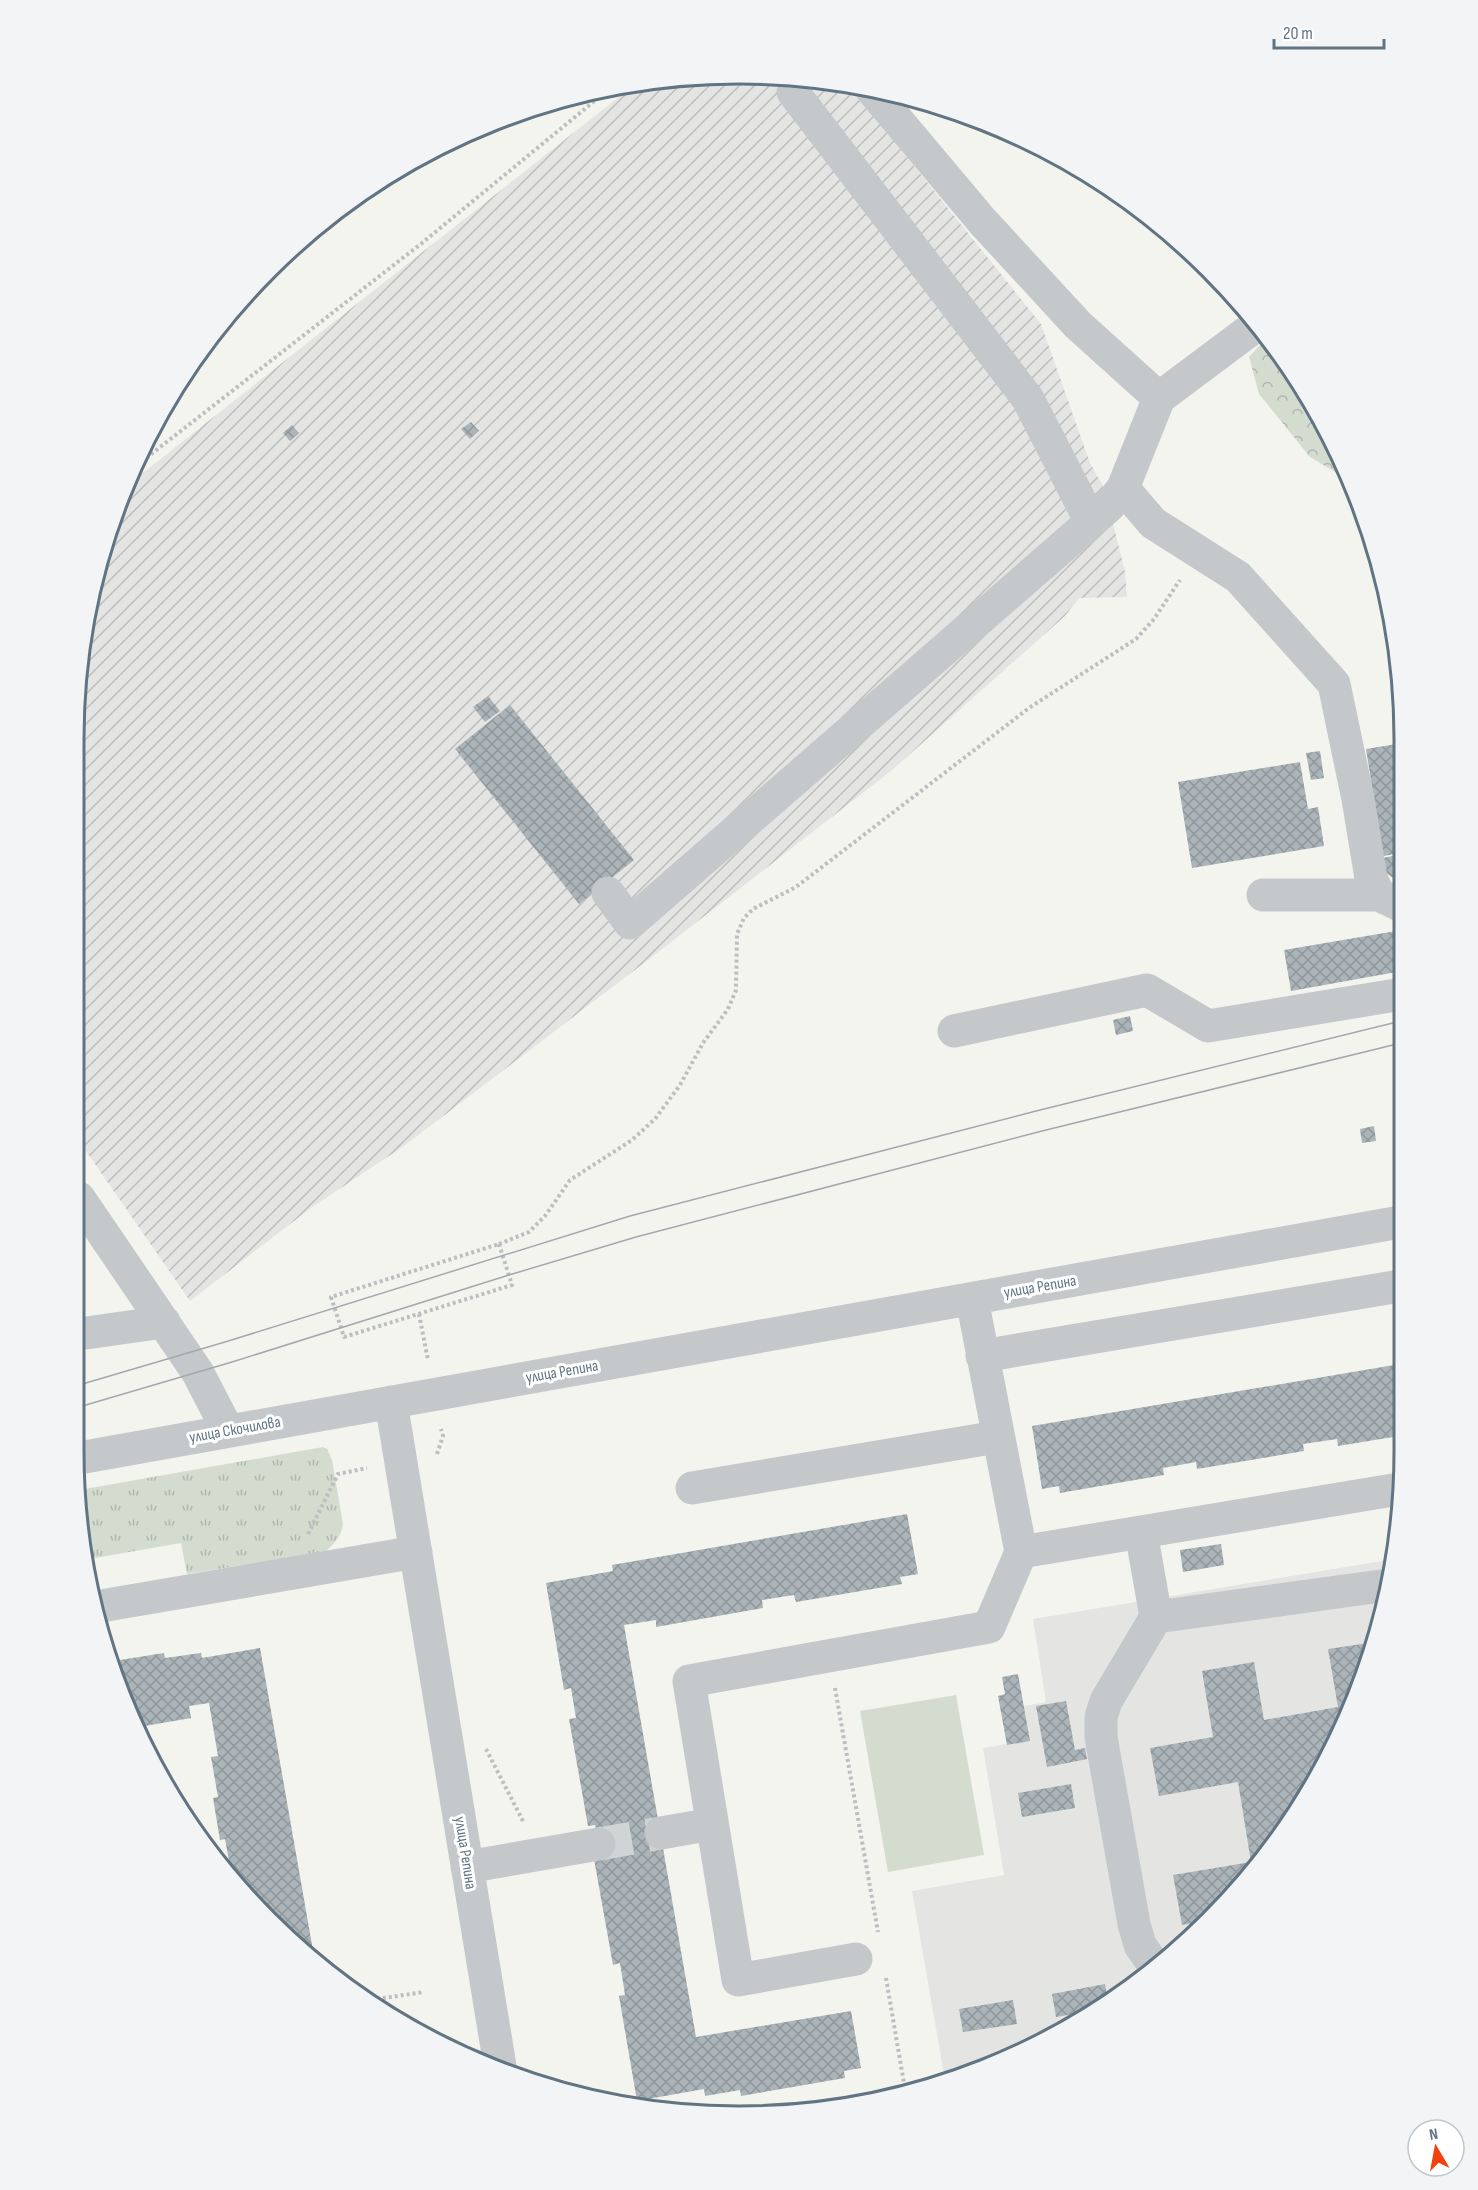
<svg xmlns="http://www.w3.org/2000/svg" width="1478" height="2190" font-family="'Sofia Sans Condensed',sans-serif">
  <defs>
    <pattern id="industrial-furrows" width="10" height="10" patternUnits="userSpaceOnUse" patternTransform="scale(1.5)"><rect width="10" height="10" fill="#e4e5e3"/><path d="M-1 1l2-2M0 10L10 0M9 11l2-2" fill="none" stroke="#bcbebd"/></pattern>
    <pattern id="grass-tufts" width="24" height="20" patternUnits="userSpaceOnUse" patternTransform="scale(1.5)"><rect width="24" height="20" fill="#d4dcd0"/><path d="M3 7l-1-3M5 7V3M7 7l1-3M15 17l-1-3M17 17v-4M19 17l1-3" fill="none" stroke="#afb7ae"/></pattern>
    <pattern id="forest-crowns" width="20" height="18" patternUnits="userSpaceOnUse" patternTransform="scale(1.5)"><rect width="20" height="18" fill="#d4dcd0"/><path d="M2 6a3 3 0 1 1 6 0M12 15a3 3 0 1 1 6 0" fill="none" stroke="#afb7ae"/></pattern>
    <pattern id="building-cross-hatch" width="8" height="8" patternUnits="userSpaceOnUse" patternTransform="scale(1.5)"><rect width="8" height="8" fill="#abb4b8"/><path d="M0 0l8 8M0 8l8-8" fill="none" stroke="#8f979b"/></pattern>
  </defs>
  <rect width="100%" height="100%" fill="#f4f4ef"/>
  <path fill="#e4e5e3" d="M1394 1559 1369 1665 1336 1745 1239 1890 1144 1979 1072 2027 945 2080 912 1891 1004 1875 983 1748 1024 1741 1019 1707 1046 1702 1033 1619Z"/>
  <path fill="url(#industrial-furrows)" d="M696 75 826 79 849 85 1041 324 1090 463 1108 495 1109 507 1125 572 1127 597 1079 598 1065 616 891 771 648 960 404 1146 311 1208 190 1301 79 1141V652L109 525 125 487 634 85Z"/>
  <path fill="url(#grass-tufts)" d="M323 1447 327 1449 332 1460 343 1524C342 1536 334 1544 325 1552L187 1574 181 1543 84 1560 79 1538V1490Z"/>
  <path fill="url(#forest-crowns)" d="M1268 336 1336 445 1350 481 1310 457 1259 394 1249 357Z"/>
  <path fill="#d4dcd0" d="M956 1695 984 1855 888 1872 860 1711Z"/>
  <path fill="url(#building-cross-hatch)" d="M579 94 563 106 558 100 567 96Z
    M471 422 479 431 470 439 461 429Z
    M292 425 299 433 290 441 283 433Z
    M488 696 500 711 485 722 473 707Z
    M510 705 634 860 579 904 455 749Z
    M1403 743 1402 853 1383 856 1366 749Z
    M1320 751 1324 778 1311 780 1306 753Z
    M1300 762 1308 809 1318 807 1324 846 1192 868 1178 782Z
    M1402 854V884L1386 873 1383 858Z
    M1402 930V971L1291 991 1284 950Z
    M1130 1016 1133 1031 1116 1035 1113 1020Z
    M1374 1126 1376 1141 1362 1143 1360 1129Z
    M1400 1364 1399 1436 1338 1446 1337 1439 1303 1444 1304 1451 1197 1469 1196 1462 1163 1468 1164 1475 1060 1493 1059 1486 1042 1489 1032 1426Z
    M907 1514 918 1574 900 1577 902 1584 796 1602 794 1595 762 1600 763 1608 656 1627V1620L624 1625 696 2037 851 2011 861 2068 844 2071 845 2078 741 2096 740 2090 705 2096 704 2089 637 2101 619 1996 625 1995 620 1963 613 1965 594 1859 599 1844 595 1825 588 1826 569 1719 576 1718 571 1688 564 1690 546 1583 613 1571 612 1565Z
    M1221 1544 1224 1565 1183 1572 1180 1550Z
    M1375 1642 1369 1665 1336 1745 1239 1890 1206 1921 1182 1925 1173 1875 1251 1862 1238 1782 1159 1796 1150 1748 1213 1737 1202 1671 1254 1662 1264 1720 1338 1707 1328 1649Z
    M260 1648 315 1962 268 1921 232 1877 225 1839 220 1840 213 1798 218 1797 211 1757 218 1756 209 1703 189 1706 191 1718 139 1727 111 1668 121 1667 120 1660 164 1653 165 1658 201 1653 202 1658Z
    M1018 1674 1030 1741 1007 1745 998 1696 1005 1694 1002 1677Z
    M1066 1701 1075 1750 1085 1748 1087 1759 1047 1767 1036 1706Z
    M1071 1784 1075 1808 1022 1817 1018 1793Z
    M1105 1984 1108 2003 1098 2010 1056 2017 1052 1994Z
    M1013 2000 1017 2024 963 2032 959 2009Z"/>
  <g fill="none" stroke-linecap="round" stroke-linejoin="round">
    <path stroke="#cfd4d4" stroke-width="33" stroke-dasharray="33 16" stroke-linecap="butt" d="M599 1844 661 1833"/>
    <path stroke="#bcbec0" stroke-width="4" stroke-dasharray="3 3" stroke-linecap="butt" d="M132 469 422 243 609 89
      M499 1244 529 1232 545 1216 570 1180 632 1140 655 1119 680 1085 703 1043 728 1009 736 990 737 934 744 918 753 909 796 887 1029 708 1136 639 1154 619 1180 580
      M499 1244 512 1285 344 1337 331 1297Z
      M419 1314 428 1360
      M437 1454 443 1436 441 1429
      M308 1534 338 1474 367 1468
      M835 1688 878 1932
      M486 1749 524 1823
      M886 1978 906 2095
      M371 2000 424 1992"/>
    <path stroke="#c5c8cb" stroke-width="33" d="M872 90 983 222 1078 325 1159 398
      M793 92 1028 399 1091 522
      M1123 488 1153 523 1238 577 1334 684 1358 799 1371 878 1379 895 1402 906
      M608 893 630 923 1091 522 1109 506 1123 488 1159 398 1258 324
      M1263 895H1379
      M954 1031 1147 990 1208 1026 1402 994
      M79 1198 198 1373 228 1431
      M79 1334 164 1322
      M982 1356 1400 1286
      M391 1402 501 2072
      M79 1458 1400 1222
      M692 1488 997 1437
      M1141 1532 1156 1617 1106 1701 1101 1717V1737L1134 1924 1140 1945 1156 1968
      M1021 1552 1399 1489
      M95 1607 416 1552
      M1156 1617 1388 1585
      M661 1833 712 1824
      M467 1867 599 1844
      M856 1959 738 1980 689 1681 989 1627 1021 1552 972 1299"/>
    <path stroke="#a2a9ae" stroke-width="1.5" d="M79 1385 225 1342 630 1216 1036 1111 1401 1021
      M79 1407 232 1362 509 1275 636 1237 1042 1131 1401 1043"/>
  </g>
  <g text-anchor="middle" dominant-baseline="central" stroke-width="6" stroke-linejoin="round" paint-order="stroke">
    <g font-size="16" fill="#607483" stroke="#fff">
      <text transform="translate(1040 1287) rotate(-10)">улица Репина</text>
      <text transform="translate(562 1372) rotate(-10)">улица Репина</text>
      <text transform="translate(235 1430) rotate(-10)">улица Скочилова</text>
      <text transform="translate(465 1853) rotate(81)">улица Репина</text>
    </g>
  </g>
  <path d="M0 0H1478V2190H0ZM739 84H739A655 655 0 0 1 1394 739V1451A655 655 0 0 1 739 2106H739A655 655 0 0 1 84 1451V739A655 655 0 0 1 739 84Z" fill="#f2f4f5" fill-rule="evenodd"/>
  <path fill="none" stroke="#607483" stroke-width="3" d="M739 84H739A655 655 0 0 1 1394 739V1451A655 655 0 0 1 739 2106H739A655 655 0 0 1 84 1451V739A655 655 0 0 1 739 84Z"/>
  <g transform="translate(1436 2148) rotate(350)"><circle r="28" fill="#ffffff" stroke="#bfc7cd" stroke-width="1.5"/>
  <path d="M0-4.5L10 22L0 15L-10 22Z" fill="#f34210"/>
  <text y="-9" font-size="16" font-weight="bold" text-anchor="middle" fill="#607483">N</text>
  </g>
  <path d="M1274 39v9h110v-9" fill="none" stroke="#607483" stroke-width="3"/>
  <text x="1283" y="39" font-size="18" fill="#607483" stroke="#ffffff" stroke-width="4.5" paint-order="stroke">20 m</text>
</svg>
